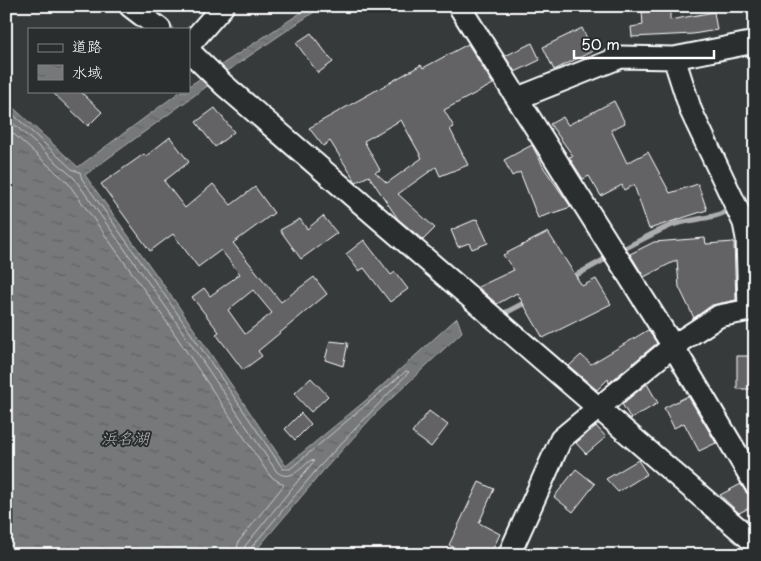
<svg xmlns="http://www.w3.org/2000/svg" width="761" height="561" font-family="'Playpen Sans','Klee One',sans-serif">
  <defs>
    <pattern id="water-ripples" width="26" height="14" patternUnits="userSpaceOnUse" patternTransform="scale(1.25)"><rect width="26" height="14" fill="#767879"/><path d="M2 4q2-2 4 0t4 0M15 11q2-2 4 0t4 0" fill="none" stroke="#616262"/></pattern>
  </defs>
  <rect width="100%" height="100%" fill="#373a3b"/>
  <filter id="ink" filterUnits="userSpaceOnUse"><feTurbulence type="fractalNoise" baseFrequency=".02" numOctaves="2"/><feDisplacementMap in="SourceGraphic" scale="10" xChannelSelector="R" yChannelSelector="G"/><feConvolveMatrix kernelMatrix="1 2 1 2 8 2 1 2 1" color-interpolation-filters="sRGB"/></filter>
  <g filter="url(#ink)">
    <path fill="url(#water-ripples)" stroke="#adaeaf" d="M311 6H323L239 63 85 175 177 304 286 466 365 401 457 318 462 332 375 414 323 471 252 555H6V101L78 167 181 91H189V86Z"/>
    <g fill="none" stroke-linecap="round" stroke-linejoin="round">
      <path stroke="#c8c9c9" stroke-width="1" d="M6 108 73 170 80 172 82 179 173 307 283 469H290L406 371 409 372 319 467 250 549 249 555
        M6 117 74 178 168 310 277 472C290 482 301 468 311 460L314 461 245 546 242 555
        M6 127 68 183 162 315 270 476 284 485 239 541 235 555"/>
      <path stroke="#adaeaf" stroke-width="5.5" d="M569 279C603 261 637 240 672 225 691 218 714 220 731 209
        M503 314 528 301"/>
    </g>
    <path fill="#636465" stroke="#fff" fill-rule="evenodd" d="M670 10V20L714 12 717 30 693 34 632 37 631 27 643 25 642 12Z
      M582 28 593 51 554 70 543 47Z
      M311 33 333 62 318 73 296 43Z
      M532 43 540 60 515 72 505 56Z
      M468 44 493 84 444 110 454 127 450 129 468 165 440 176 436 167 398 194 435 228 423 240 398 219 369 176 356 182 330 141 323 146 309 128 421 65 423 68ZM401 120 422 158 387 183 375 172 380 170 364 141Z
      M51 91H80L102 112 88 126Z
      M614 101 625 123 611 130 627 163 648 152 670 193 698 184 707 210 649 229 634 185 624 190 622 185 601 196 589 176 583 179 569 157 573 156 550 124 563 117 568 125Z
      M215 108 234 132 215 147 196 122Z
      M170 137 189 162 164 181 185 208 213 184 231 205 255 187 274 213 233 243 281 302 314 277 327 294 258 351 262 356 243 370 216 334 219 332 192 297 204 288 210 296 240 274 221 250 198 267 173 234 150 251 101 184 144 154 146 156ZM253 290 272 313 245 334 228 310Z
      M532 145 544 168 571 207 538 218 520 172 512 176 504 160Z
      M323 216 337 233 301 259 280 230 300 219 307 229Z
      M477 219 488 243 472 249 469 243 458 247 451 230Z
      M548 232 582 286 596 279 611 304 543 338 517 293 497 304 478 287 514 270 503 255Z
      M705 238 706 244 734 242 736 300 712 305 694 318 679 287 677 260 644 277 630 254 654 242Z
      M364 240 391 275 395 272 408 289 390 302 364 268 359 271 346 254Z
      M648 330 657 343 609 383 608 379 597 390 569 366 581 355 591 364Z
      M330 341 348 343 343 366 325 360Z
      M737 356H755V389H737Z
      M311 378 328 396 311 412 294 394Z
      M647 384 658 403 631 419 622 404Z
      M688 396 716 443 699 451 684 423 674 428 664 408Z
      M429 411 448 425 431 447 412 433Z
      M301 413 311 424 295 440 285 429Z
      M596 426 606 437 586 454 576 443Z
      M638 460 647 474 618 492 606 479Z
      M576 469 595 484 573 512 554 497Z
      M479 482 494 489 479 523 500 534 490 555H468L449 545Z
      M741 484 745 491 752 496 755 505 739 513 720 495Z"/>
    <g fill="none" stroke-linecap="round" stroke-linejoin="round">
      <g stroke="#fff" stroke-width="25">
        <path id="minor" d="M130 6 160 29
          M459 6 673 346 755 484
          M189 45 223 6
          M189 51 224 85 755 543
          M674 58 691 111 744 223 747 238 749 309
          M518 98 621 57 674 58 755 42
          M509 555 561 439 673 346 719 316 755 309"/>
      </g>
      <use href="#minor" stroke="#2a2d2e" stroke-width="21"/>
    </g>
  </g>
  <g text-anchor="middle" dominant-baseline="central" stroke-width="4" stroke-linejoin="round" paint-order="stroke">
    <g font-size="16" font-style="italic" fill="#b4b5b5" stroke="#2a2d2e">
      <text x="125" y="437">浜名湖</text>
    </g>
  </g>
  <rect width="761" height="561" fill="none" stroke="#2a2d2e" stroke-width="25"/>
  <rect x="12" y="12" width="736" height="536" fill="none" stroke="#fff" stroke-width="2" filter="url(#ink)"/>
  <rect x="28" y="28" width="162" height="65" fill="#2a2d2e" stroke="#7f8182"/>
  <rect x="38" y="44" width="25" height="8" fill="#2a2d2e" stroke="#7f8182"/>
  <text x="72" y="52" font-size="15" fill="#ffffff">道路</text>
  <rect x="38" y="65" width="25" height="15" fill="url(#water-ripples)" stroke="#7f8182"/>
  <text x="72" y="78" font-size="15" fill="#ffffff">水域</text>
  <path d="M574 50v8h140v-8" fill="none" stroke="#ffffff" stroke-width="2.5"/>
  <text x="581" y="50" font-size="15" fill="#ffffff" stroke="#2a2d2e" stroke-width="4" paint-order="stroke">50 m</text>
</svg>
